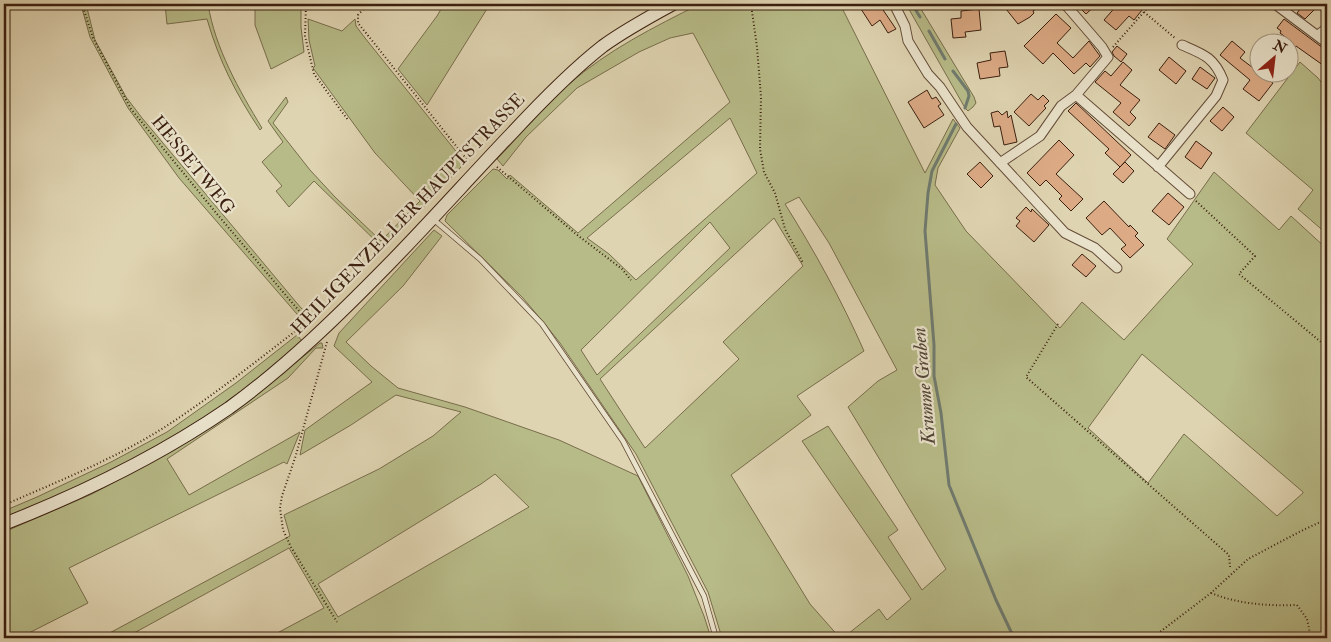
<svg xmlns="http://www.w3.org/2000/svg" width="1331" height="642" font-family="'IM FELL Double Pica',serif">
  <rect width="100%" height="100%" fill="#dfd4b1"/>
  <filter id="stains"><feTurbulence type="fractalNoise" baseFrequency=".004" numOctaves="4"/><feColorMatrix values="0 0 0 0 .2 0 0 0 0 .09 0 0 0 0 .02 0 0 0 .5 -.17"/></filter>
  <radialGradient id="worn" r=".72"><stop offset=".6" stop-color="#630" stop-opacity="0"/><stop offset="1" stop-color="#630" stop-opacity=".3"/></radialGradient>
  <path fill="#b7bb88" stroke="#796d4c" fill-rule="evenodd" d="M72 4H86L95 40 126 97 142 118 301 308 313 317 303 321 179 178 128 108 90 37 81 5Z
    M165 4H208C215 48 239 90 262 128L260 130C236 94 219 61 207 19L167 24Z
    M255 4H301V27L304 52 271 69 255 25Z
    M444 4H490L427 105 398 69 437 16Z
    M700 4H840L925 173 953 119 960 128 938 168 935 185 966 231 1060 328 1082 302 1124 340 1193 264 1167 239 1214 172 1279 230 1291 216 1327 249V638H843L879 609 887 620 911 599 802 441 828 426 898 530 888 537 922 590 946 569 848 407 878 381 897 370 829 243 799 197 785 204C815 252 841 299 864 351L797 396 811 415 731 475 810 604 840 638H722L708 592 636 454 560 343 544 323 523 298 445 221 447 215 493 169 498 170 507 179 510 175 578 233 730 102 693 33 670 38 639 52 577 88 526 137 503 166 497 159C521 134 544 107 569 84 608 50 654 27 700 4ZM730 118 757 173 636 280 609 254 587 238ZM774 218 803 266 723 342 739 359 645 448 600 379ZM710 222 730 248 597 375 581 350ZM1142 354 1303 492V493L1277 516 1184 434 1148 483 1088 428Z
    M906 4H918L921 9 974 97 976 103 973 107 968 111 965 108Z
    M308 19 342 31 355 19 356 26 365 38 463 160 464 163 461 167 384 249 314 181 289 207 276 191 282 186 262 162 283 142 268 121 286 97 288 102 273 123 310 170 335 197 381 241 420 201 375 153 313 68 315 66 309 40Z
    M1300 62 1318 78 1327 90V234L1298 209 1313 190 1246 133Z
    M434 230 442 236 403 286 346 342 371 366 398 388 465 407 559 440 638 476 688 576 704 616 711 638H268L324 608 289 548 125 638H105L104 636 290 536 284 515 379 469 433 436 461 412 396 395 351 425 300 455 305 430 372 382 334 346 339 333ZM495 474 529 507 338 617 318 584 481 484Z
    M297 335 303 342C257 379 210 418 158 447 109 475 57 498 4 519V511L37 497 111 462 167 432 236 383Z
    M320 343H322L323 348H316L288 378 167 459 189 495 300 432 287 464 284 462 69 568 88 603 19 638H4V532L92 494 164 455 265 387Z"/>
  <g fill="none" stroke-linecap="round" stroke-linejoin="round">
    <path stroke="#707b6f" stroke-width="3" d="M912 4 920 17
      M1316 4 1327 15
      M929 31 945 59
      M953 71 968 91 969 96 965 108
      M956 124 932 171 928 193 925 231 934 345V376L941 413 949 485 996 600 1014 638"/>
  </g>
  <path fill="#dcab86" stroke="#3b1f0f" d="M869 4H879L896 29 888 33 880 20 872 26 861 9Z
    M1002 4H1043L1033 11 1034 13 1030 17 1018 24Z
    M1076 4H1097L1086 14Z
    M1118 4H1135L1142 10 1134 20 1129 16 1116 30 1104 20Z
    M1304 4H1311L1314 6V10L1305 19 1297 13Z
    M979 9 981 30 965 32 966 37 953 38 951 19 961 18V11Z
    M1056 14 1071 28 1057 43 1073 58 1089 41 1100 56 1090 67 1086 63 1074 74 1053 53 1043 64 1024 46Z
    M1284 19 1323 48 1327 49V68L1296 46 1288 57V39L1280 33 1281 31 1277 28Z
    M1232 41 1245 52 1240 58 1273 83 1259 101 1243 89 1250 80 1220 55Z
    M1117 46 1127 54 1121 62 1114 56 1112 52Z
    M1005 51 1008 67 999 68 1000 76 980 79 977 63 991 60 990 53Z
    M1169 57 1186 71 1176 84 1159 70Z
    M1123 62 1132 70 1120 85 1140 100 1130 112 1136 118 1129 126 1113 112 1121 103 1095 82 1105 71 1111 76Z
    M1200 67 1215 78 1207 89 1192 79Z
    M927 90 932 99 936 97 941 104 938 106 944 115 924 128 908 102Z
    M1031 94 1038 100 1043 95 1049 101 1044 106 1046 108 1029 126 1014 112Z
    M1076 103 1131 155 1120 167 1105 153 1109 149 1068 111Z
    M1223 107 1234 117 1222 131 1210 121Z
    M998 111 1002 115 1007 111 1008 118 1011 115 1017 142 1004 145 1000 126 994 127 991 113Z
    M1159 123 1175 135 1165 149 1148 137Z
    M1059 140 1074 155 1056 174 1083 199 1071 211 1059 199 1062 196 1046 180 1040 186 1027 173Z
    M1196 141 1212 153 1201 169 1185 157Z
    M980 162 993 176 981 188 967 174Z
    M1125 162 1134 171 1123 183 1113 174Z
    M1168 193 1184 207 1169 225 1152 211Z
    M1104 201 1129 227 1130 225 1138 233 1135 236 1144 245 1130 258 1121 249 1126 245 1110 228 1102 235 1086 218Z
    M1026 207 1031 212 1032 209 1049 225 1034 242 1016 226 1020 221 1016 218Z
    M1082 254 1096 266 1086 277 1072 265Z"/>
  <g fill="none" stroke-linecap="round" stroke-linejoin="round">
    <g stroke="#644c38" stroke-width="6">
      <path id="lane" d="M433 219 480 259 542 324 623 441 704 596 716 638"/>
    </g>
    <g stroke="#644c38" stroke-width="11">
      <path id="street" d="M894 4 905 26 908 41 928 74 940 87 967 127 1065 233 1095 248 1117 268
        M1275 4 1327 43
        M1318 35 1327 28
        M1076 95 1190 194
        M1000 163 1040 136 1061 106 1076 95 1108 57 1102 47 1065 4
        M1158 167 1216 96 1223 80C1214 57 1203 54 1182 45"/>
    </g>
    <g stroke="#3b1f0f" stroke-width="14">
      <path id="secondary" d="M4 524C83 493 159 456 229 408 287 366 339 315 389 264 431 221 471 176 513 132 540 103 571 71 603 46 625 30 649 17 673 4"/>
    </g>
    <path stroke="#3b1f0f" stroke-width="2" stroke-dasharray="1 2.5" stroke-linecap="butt" d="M82 4 93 38 131 109 217 214 311 325
      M306 4 305 36 314 74 348 120
      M368 4 358 15V23L468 161
      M751 4 757 47 761 97 760 149 764 172 775 193 785 229 803 263
      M1144 12 1175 38
      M1113 47 1151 4
      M497 167 576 234 622 269 631 280
      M1196 201 1255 256 1239 274 1327 347
      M1058 324 1026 377 1229 555 1230 567
      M327 342 296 455 282 496 280 508 283 530 291 547 337 622
      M4 505C59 481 117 458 168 425 214 395 258 360 302 326H310
      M1211 593C1238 604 1267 606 1297 605L1307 619 1311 638
      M1152 638 1211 593 1248 559 1303 530 1327 519"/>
    <use href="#lane" stroke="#eae3cc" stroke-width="4.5"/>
    <use href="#street" stroke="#eae3cc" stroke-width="9"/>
    <use href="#secondary" stroke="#eae3cc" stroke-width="12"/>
  </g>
  <g text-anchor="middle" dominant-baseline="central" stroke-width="4.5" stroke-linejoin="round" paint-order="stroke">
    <g font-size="18" fill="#3b1f0f" stroke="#eae3cc">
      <text transform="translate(193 165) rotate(51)">HESSETWEG</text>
      <text transform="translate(408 214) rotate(-46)">HEILIGENZELLER HAUPTSTRASSE</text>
    </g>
    <g font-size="19" font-style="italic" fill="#514537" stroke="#eae3cc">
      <text transform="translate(924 386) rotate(-95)">Krumme Graben</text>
    </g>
  </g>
  <rect width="1331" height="642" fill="none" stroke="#dfd4b1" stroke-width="20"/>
  <rect x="5" y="5" width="1321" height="632" fill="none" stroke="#3b1f0f" stroke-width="2.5"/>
  <rect x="10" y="10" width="1311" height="622" fill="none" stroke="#3b1f0f"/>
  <g transform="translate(1274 58) rotate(28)"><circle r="24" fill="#eae3cc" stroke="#a49580"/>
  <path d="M0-4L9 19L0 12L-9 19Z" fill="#8f2418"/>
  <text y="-8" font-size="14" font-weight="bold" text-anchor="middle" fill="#3b1f0f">N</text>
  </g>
  <rect width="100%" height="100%" filter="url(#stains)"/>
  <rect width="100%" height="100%" fill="url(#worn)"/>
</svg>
